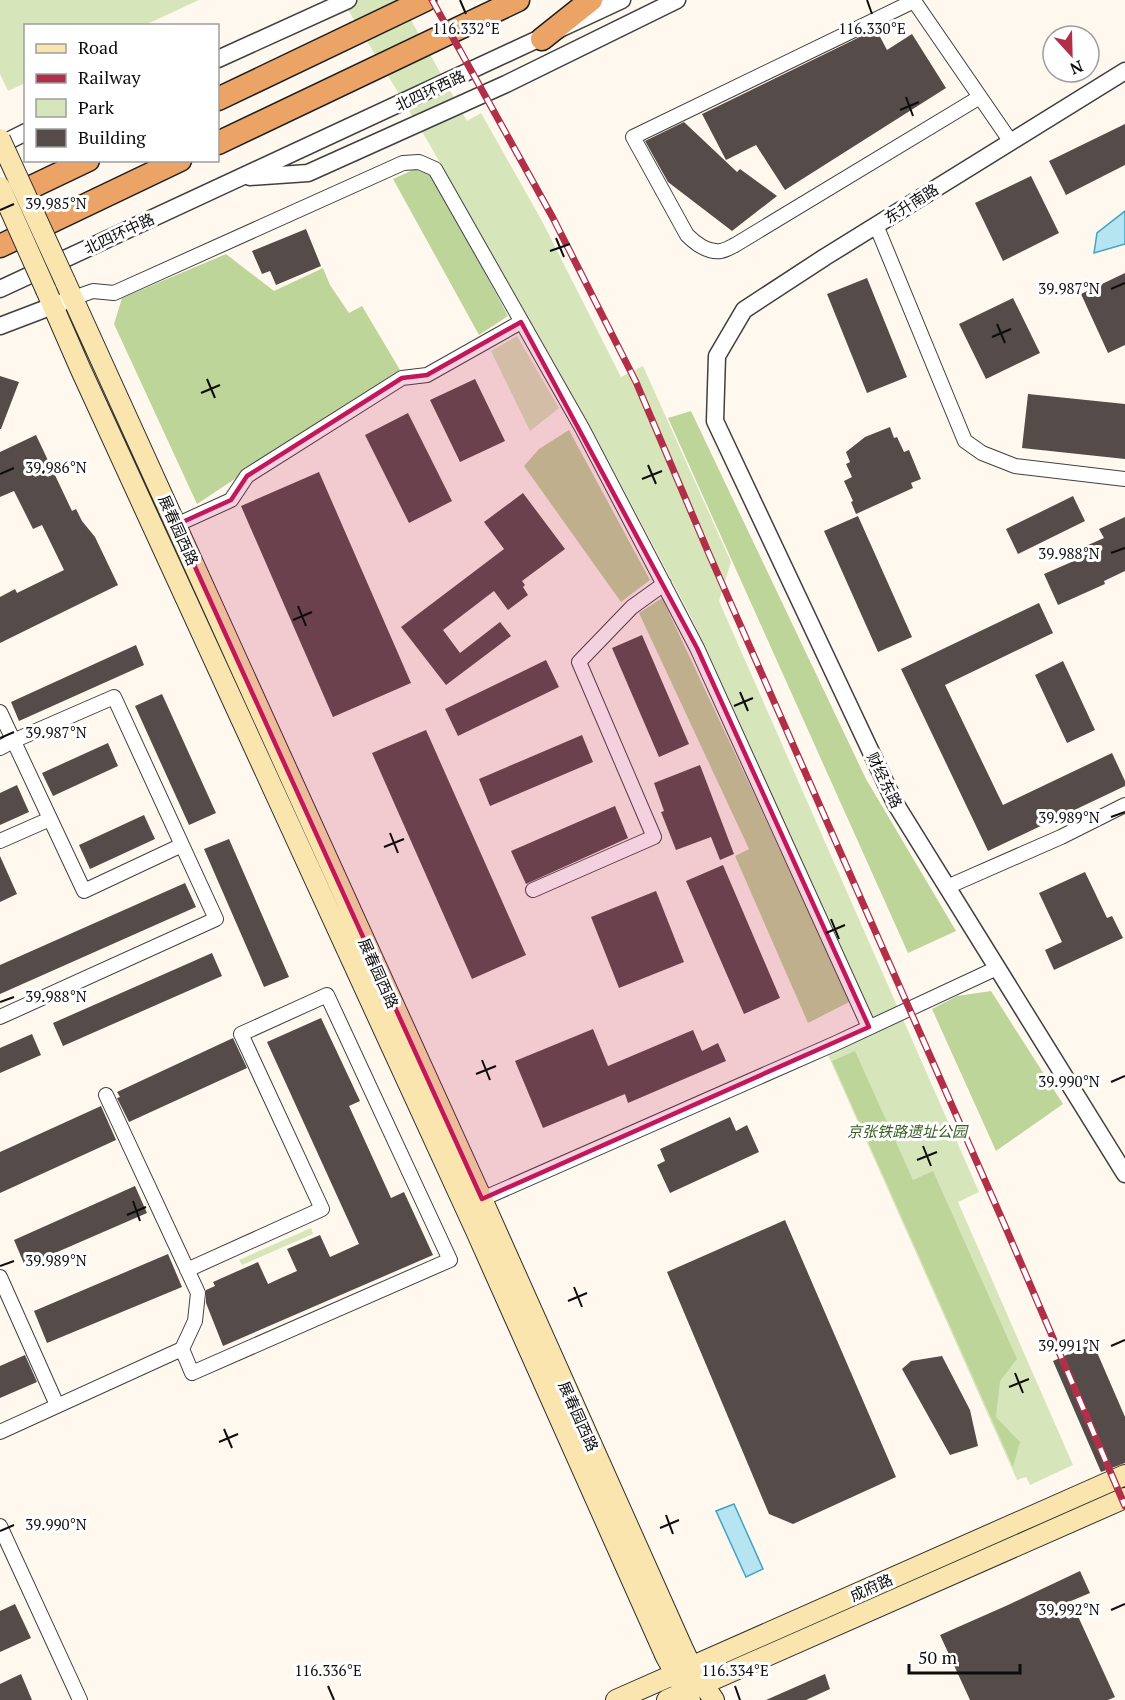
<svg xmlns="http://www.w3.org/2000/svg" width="1125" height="1700" font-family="'PT Serif','Noto Sans SC',serif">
  <rect width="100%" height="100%" fill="#fef8ee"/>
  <path fill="#d7e6ba" d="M0 0H199L145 25 26 26 25 83 8 91 0 74Z
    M342 0H400L467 121 481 113 542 221 621 377 643 366 731 562 719 601 979 1192 958 1202 1073 1465 1030 1485 1026 1477 1017 1480 828 1055 877 1032 691 617 588 422 427 140Z
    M517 336 559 408 530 431 491 351Z
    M311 1228 313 1234 242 1265 239 1260Z"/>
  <path fill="#bed59a" d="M415 169 434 177 508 316 479 335 393 179Z
    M226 254 274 291 323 268 330 285 349 313 362 306 400 370 197 504 114 324 122 298Z
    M691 411 866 779 956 931 908 953 668 418Z
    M569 430 650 580 621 602 524 466 539 449Z
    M662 598 851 1001 808 1023 735 856 749 849 639 613Z
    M991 991 1063 1104 996 1151 932 1009 957 996Z
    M855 1051 913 1180 933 1171 1017 1359 1000 1381 996 1417 1020 1442 1013 1467 832 1061Z"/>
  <path fill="#b6e4f1" stroke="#42a3c3" stroke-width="1.5" d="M1125 211V244L1094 253 1097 233Z
    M734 1504 763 1569 746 1577 716 1511Z"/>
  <path fill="#554c4a" d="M876 29 887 50 912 34 946 88 785 190 756 145 726 160 702 114Z
    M684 122 737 172 740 169 777 196 732 231 668 182 645 141Z
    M1125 124V165L1066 195 1049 161Z
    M1031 176 1059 233 1003 261 975 203Z
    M306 229 321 266 276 285 270 271 262 274 252 251Z
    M1125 273V345L1108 353 1081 294Z
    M867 278 907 377 867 393 827 294Z
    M1013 298 1040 353 986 379 959 324Z
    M0 376 19 382 1 429H0Z
    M475 379 505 441 460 462 430 400Z
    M1028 394 1125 404V459L1022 448Z
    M408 413 452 501 409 523 365 435Z
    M890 427 894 438 897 437 904 452 909 450 921 479 911 483 913 488 856 514 851 502 853 501 844 481 852 477 846 464 850 462 846 452 865 437Z
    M36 435 72 511 76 509 82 521 95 537 118 585 0 643V597L15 589 17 593 64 570 42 525 33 529 14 491 0 497V452Z
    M319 472 411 683 333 717 241 506Z
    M523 493 565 549 522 581 525 585 523 587 528 595 508 610 494 591 443 630 460 653 500 622 511 636 446 685 401 627 504 549 484 522Z
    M1073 496 1085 521 1018 554 1006 529Z
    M858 516 912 637 878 652 824 531Z
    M1125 517V571L1104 581 1105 584 1058 605 1044 574 1083 557 1079 549 1104 538 1099 529Z
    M1039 603 1053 633 945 685 1003 805 1112 753 1125 781V786L988 851 901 669Z
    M642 635 689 744 659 757 612 648Z
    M136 645 144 665 19 721 11 702Z
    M546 660 559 687 458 736 445 709Z
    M1063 661 1095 730 1067 743 1035 675Z
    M162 694 216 813 189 825 135 706Z
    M426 730 526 955 472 979 372 753Z
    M582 735 593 762 490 806 479 779Z
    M108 743 118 766 53 796 42 773Z
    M700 765 734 854 720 860 711 837 676 850 661 812 664 811 654 783Z
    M17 785 29 812 0 825V793Z
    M615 806 628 838 526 884 511 851Z
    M144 815 155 839 90 869 79 845Z
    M229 839 289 977 264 987 204 849Z
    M0 856 17 894 0 902Z
    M723 865 780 998 744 1014 686 881Z
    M1085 872 1107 918 1112 916 1123 938 1054 970 1045 950 1062 942 1039 893Z
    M185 883 196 907 0 994V965Z
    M656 891 684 962 619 988 591 917Z
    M212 953 222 976 63 1046 53 1023Z
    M321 1018 360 1101 349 1106 391 1198 404 1192 433 1255 223 1346 206 1303V1290L215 1286 213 1282 258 1262 268 1284 281 1278 297 1271 287 1249 320 1235 330 1257 359 1244 267 1042Z
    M593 1029 608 1066 693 1030 702 1051 718 1043 726 1061 628 1103 625 1094 543 1128 515 1061Z
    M32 1034 41 1055 0 1073V1048Z
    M233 1038 247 1068 129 1122 117 1098 120 1097 117 1092Z
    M101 1106 116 1140 0 1193V1152Z
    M730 1117 736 1131 747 1125 759 1152 670 1193 657 1165 665 1161 660 1149Z
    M135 1186 147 1213 25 1266 14 1240Z
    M785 1220 896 1477 793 1524 769 1514 667 1272Z
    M168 1254 182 1287 47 1343 34 1311Z
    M1093 1343 1125 1417V1463L1101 1472 1053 1361Z
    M25 1355 37 1382 0 1398V1366Z
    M942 1356 970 1410 978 1446 950 1455 902 1369 911 1361Z
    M1080 1571 1090 1593 1071 1601 1115 1697 1108 1700H970L940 1635 1008 1605Z
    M15 1604 31 1638 0 1652V1611Z
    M21 1674 32 1700H0V1684Z
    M825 1674 830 1689 806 1700H766Z"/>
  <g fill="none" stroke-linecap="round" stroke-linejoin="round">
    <g stroke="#404040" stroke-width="16">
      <path id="minor" d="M980 97 735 245C731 247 726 250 721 251 708 253 696 244 687 235L633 137 914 1 1011 142
        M876 225 965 441 982 453 1015 466 1125 479
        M73 298 93 291 114 293 403 163 419 162 435 169 582 428 697 648 869 1027
        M176 525 231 500 247 476 402 378 427 375 521 322
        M0 712 84 891 182 845
        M0 748 13 741 114 697 216 919 0 1017
        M0 841 50 819
        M947 887 1061 837 1125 805
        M533 890 654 837 579 662 632 607 664 584
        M482 1199 834 1044 997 968
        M0 1277 57 1405
        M182 1349 192 1373 450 1260 327 995 241 1034 322 1209 187 1270
        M0 1432 182 1349 195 1321 198 1293 106 1095
        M0 1526 80 1700"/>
    </g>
    <g stroke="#404040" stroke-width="19">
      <path id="tertiary" d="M218 59 348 0
        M1125 71 825 257 744 310 717 356 715 421 895 803 1125 1174
        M0 145 26 132
        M250 177 308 173 506 84 677 0
        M0 289 622 0
        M0 326 63 302"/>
    </g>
    <g stroke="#2f2f2f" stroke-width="22">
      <path id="secondary" d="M65 281 482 1199 683 1649 691 1666 714 1700
        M46 290 80 368 476 1231 666 1657 690 1700
        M616 1700 1125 1475
        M667 1700 1125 1498"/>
    </g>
    <g stroke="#1e1e1e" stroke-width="25">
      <path id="trunk" d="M542 39 591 0
        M218 99 425 0
        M218 143 518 0
        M0 202 88 160
        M0 246 180 160"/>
    </g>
    <use href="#minor" stroke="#fff" stroke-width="14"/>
    <use href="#tertiary" stroke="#fff" stroke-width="16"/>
    <use href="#secondary" stroke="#f9e5ad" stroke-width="20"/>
    <use href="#trunk" stroke="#eca366" stroke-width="22"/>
    <g stroke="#b22f49" stroke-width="7">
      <path id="rail" d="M432 0 553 218 636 382 709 554 1005 1226 1125 1506"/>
    </g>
    <use href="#rail" stroke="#fff" stroke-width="4.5" stroke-dasharray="14" stroke-linecap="butt"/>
    <g stroke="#2f2f2f" stroke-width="22" stroke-linecap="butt">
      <path id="secondary-bridge" d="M0 139 65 281
        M0 187 46 290"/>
    </g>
    <use href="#secondary-bridge" stroke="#f9e5ad" stroke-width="20"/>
  </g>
  <path fill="#c2185b" fill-opacity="0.2" stroke="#c2185b" stroke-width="4.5" stroke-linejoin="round" d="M521 322 697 648 869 1027 482 1199 176 525 231 500 247 476 402 378 427 375Z"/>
  <path fill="none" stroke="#0d0d0d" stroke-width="2" d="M460 0 466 14M867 0 872 14M906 97 913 116M900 110 919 102M0 210 14 204M556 238 564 257M550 251 570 244M1111 289 1125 283M997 324 1005 343M992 337 1011 329M207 379 215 398M201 393 220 385M648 465 656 484M0 474 14 468M642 479 662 471M1111 553 1125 548M298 606 306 626M293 620 312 612M740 692 748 711M734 706 753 698M0 738 14 732M1111 817 1125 812M390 833 398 853M384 847 404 839M831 919 839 939M826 933 845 925M0 1002 14 997M482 1060 490 1080M476 1074 496 1066M1111 1082 1125 1076M923 1146 931 1166M917 1160 937 1152M133 1201 140 1221M127 1215 146 1207M0 1266 14 1261M574 1287 582 1307M568 1301 587 1293M1111 1346 1125 1340M1015 1373 1023 1393M1009 1387 1029 1379M224 1429 232 1448M219 1442 238 1434M666 1515 673 1534M660 1528 679 1520M0 1531 14 1525M1111 1610 1125 1604M328 1686 334 1700M735 1686 740 1700"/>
  <g text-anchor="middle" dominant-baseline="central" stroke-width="6" stroke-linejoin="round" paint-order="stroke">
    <g font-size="15" fill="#0d0d0d" stroke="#fff">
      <text transform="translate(430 90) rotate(-25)">北四环西路</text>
      <text transform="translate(911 203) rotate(-32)">东升南路</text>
      <text transform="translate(119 233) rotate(-25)">北四环中路</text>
      <text transform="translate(179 530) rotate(66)">展春园西路</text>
      <text transform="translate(885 780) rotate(64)">财经东路</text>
      <text transform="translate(379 973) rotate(66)">展春园西路</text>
      <text transform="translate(579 1416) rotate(66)">展春园西路</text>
      <text transform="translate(871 1587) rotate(-24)">成府路</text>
    </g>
    <g font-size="15" font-style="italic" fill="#386022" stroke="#fff">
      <text x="907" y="1131">京张铁路遗址公园</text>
    </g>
  </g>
  <g font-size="15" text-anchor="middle" fill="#0d0d0d" stroke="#fff" stroke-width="6" stroke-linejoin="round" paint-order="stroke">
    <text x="466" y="34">116.332°E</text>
    <text x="872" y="34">116.330°E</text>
    <text x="56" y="209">39.985°N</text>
    <text x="1069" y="294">39.987°N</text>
    <text x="56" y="473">39.986°N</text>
    <text x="1069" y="559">39.988°N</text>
    <text x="56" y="738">39.987°N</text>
    <text x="1069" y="823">39.989°N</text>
    <text x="56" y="1002">39.988°N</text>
    <text x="1069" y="1087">39.990°N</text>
    <text x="56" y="1266">39.989°N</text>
    <text x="1069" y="1351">39.991°N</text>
    <text x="56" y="1530">39.990°N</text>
    <text x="1069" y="1615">39.992°N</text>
    <text x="328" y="1676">116.336°E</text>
    <text x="735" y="1676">116.334°E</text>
  </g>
  <rect x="24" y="24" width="195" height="138" fill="#ffffff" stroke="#9e9e9e" stroke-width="1.5"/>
  <rect x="36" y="44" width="30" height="9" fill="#f9e5ad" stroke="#9e9e9e" stroke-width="1.5"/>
  <text x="78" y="54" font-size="18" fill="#0d0d0d">Road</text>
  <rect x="36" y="74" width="30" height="9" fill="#b22f49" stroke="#9e9e9e" stroke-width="1.5"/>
  <text x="78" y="84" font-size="18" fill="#0d0d0d">Railway</text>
  <rect x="36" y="99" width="30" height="18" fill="#d7e6ba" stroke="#9e9e9e" stroke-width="1.5"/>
  <text x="78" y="114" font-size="18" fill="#0d0d0d">Park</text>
  <rect x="36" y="129" width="30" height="18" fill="#554c4a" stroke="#9e9e9e" stroke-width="1.5"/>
  <text x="78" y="144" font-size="18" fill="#0d0d0d">Building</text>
  <g transform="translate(1071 54) rotate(158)"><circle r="28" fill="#ffffff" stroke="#9e9e9e" stroke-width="1.5"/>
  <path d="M0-4.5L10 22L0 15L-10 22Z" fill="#b22f49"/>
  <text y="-9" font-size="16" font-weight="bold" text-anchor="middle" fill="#0d0d0d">N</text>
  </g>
  <path d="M909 1664v9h111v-9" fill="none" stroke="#0d0d0d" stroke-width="3"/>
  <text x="918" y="1664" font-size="18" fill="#0d0d0d" stroke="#ffffff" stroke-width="4.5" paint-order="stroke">50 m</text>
</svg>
